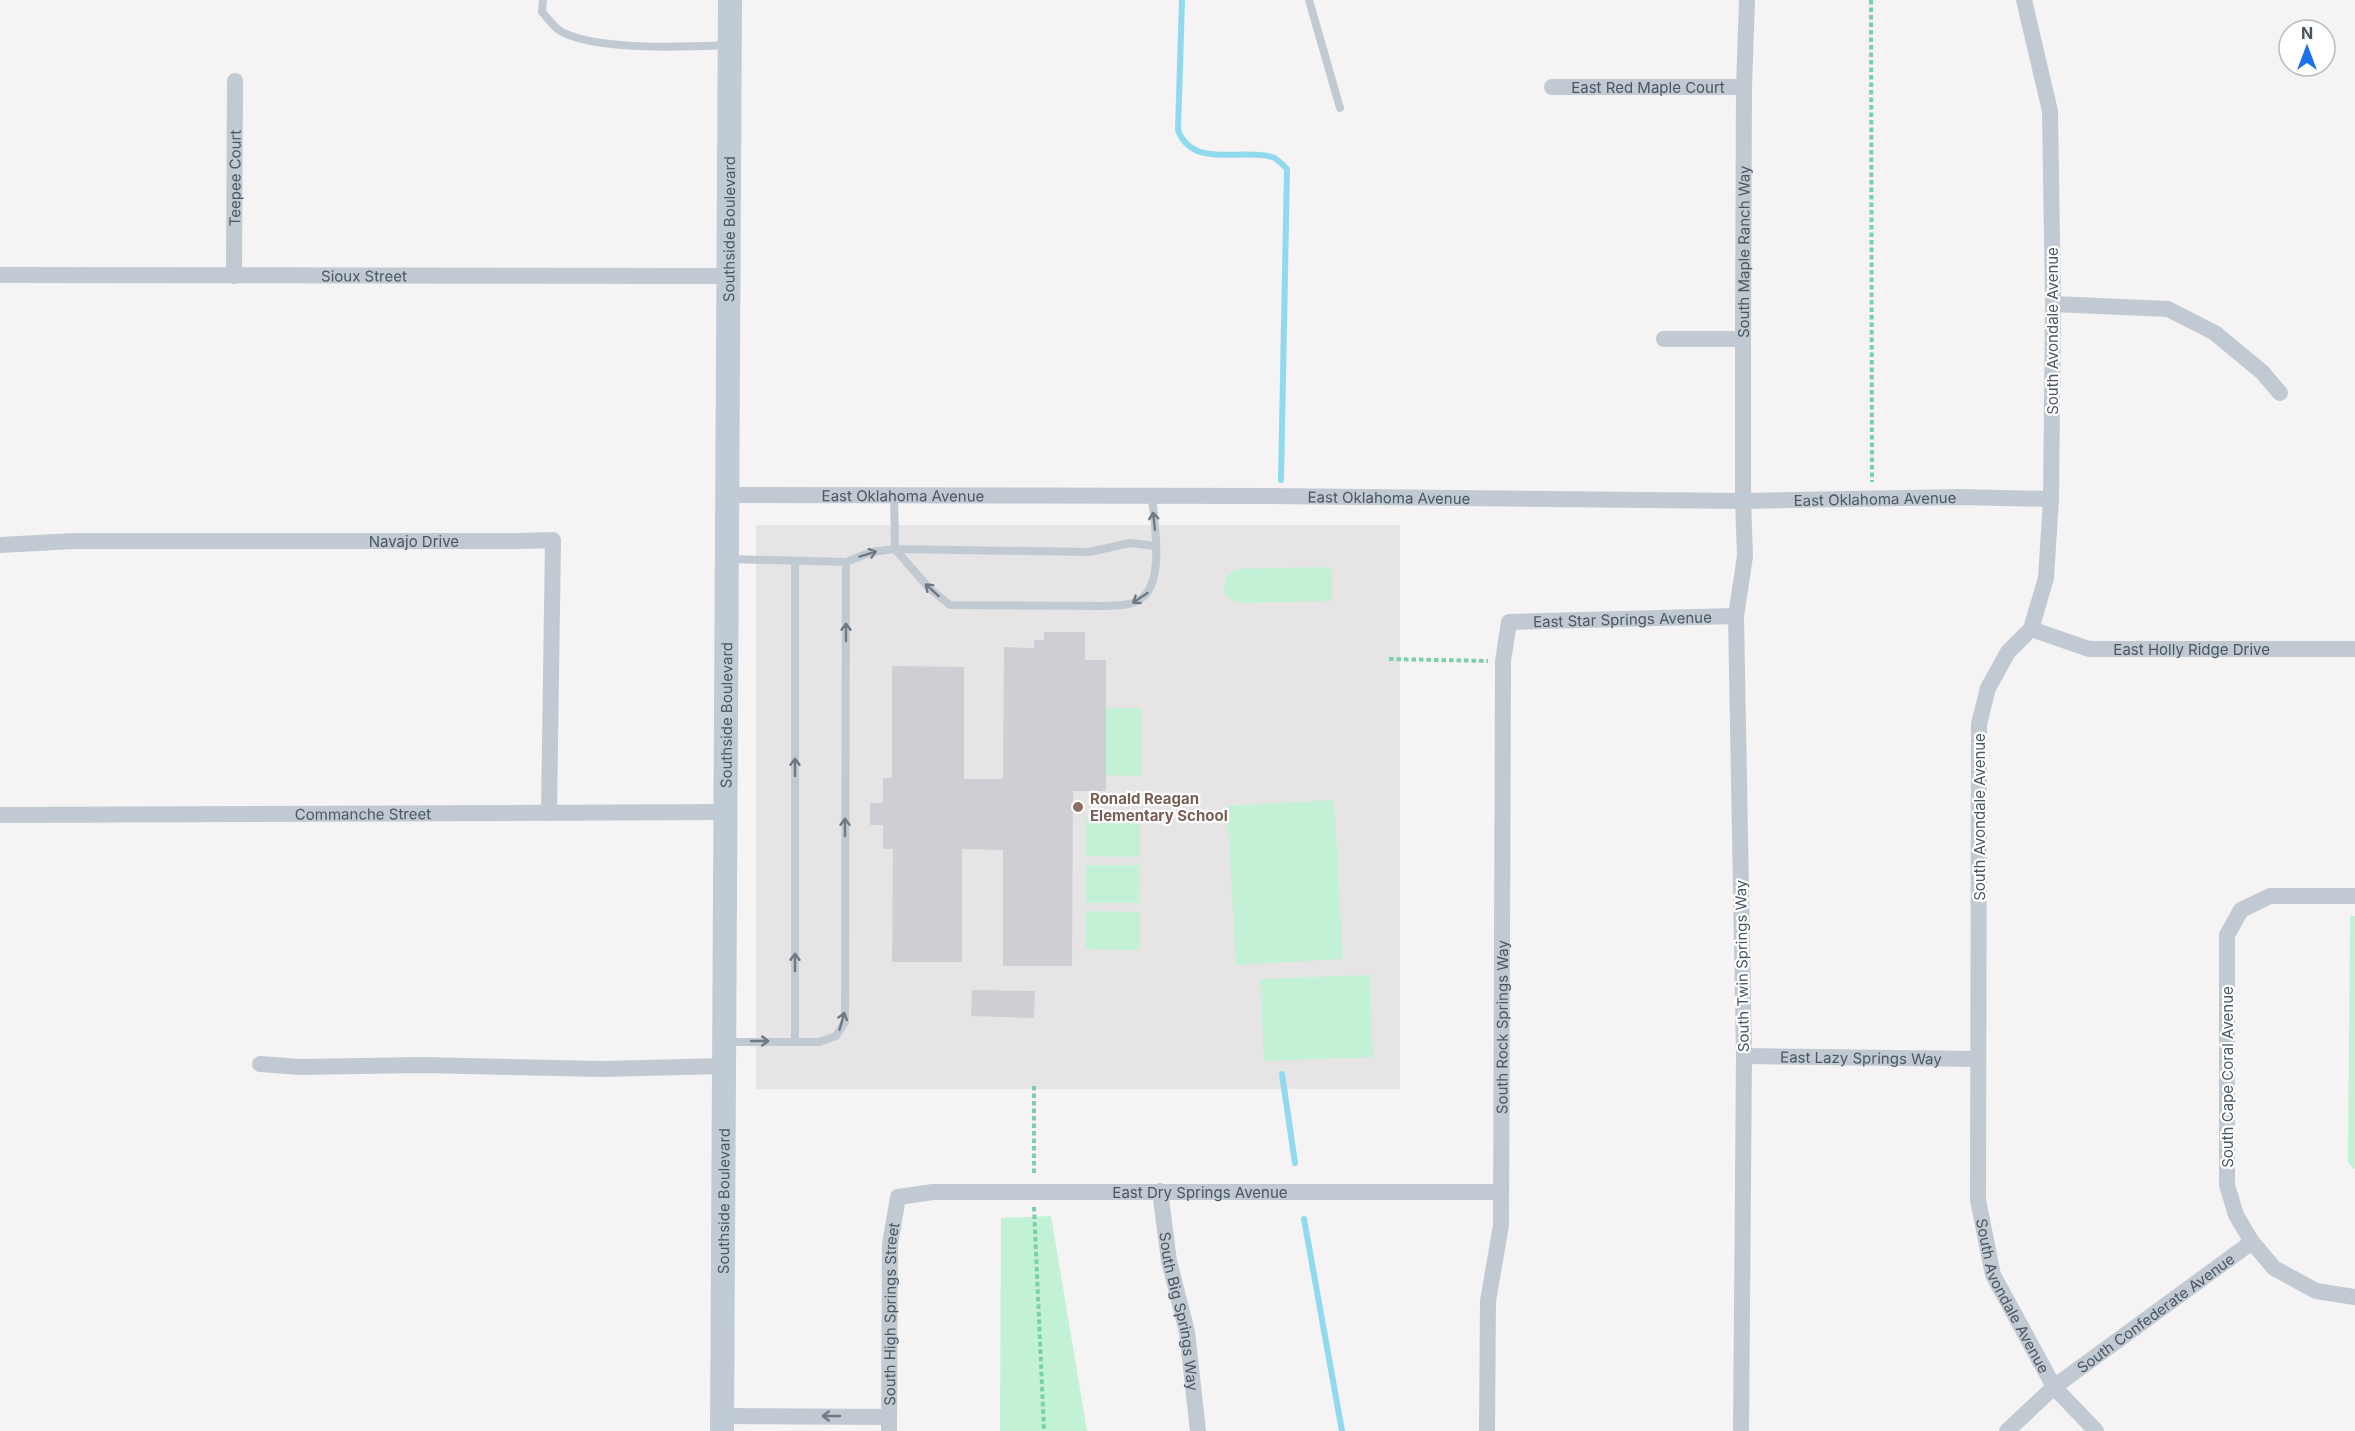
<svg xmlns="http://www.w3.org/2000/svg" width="2355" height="1431" font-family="Inter,sans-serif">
  <rect width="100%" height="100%" fill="#f5f3f3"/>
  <path fill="#e6e4e5" d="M756 525H1400V1089H756Z"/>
  <path fill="#c3f1d5" d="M1325 567 1332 569V601L1239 603 1224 595 1225 578 1236 569Z
    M1106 708H1142V776L1106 775Z
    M1334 800 1343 959 1236 965 1227 806Z
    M1085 818 1140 819V857L1085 856Z
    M1085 865H1140L1139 903H1085Z
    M1085 911 1140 912V950L1085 949Z
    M2350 916H2355V1169L2348 1163Z
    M1370 975 1373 1057 1264 1061 1260 979Z
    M1051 1216 1087 1431H1000L1001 1218Z"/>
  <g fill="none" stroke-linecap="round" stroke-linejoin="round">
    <path stroke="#90daee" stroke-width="6" d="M1182 0 1178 130C1192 169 1241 148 1272 157 1278 159 1282 164 1287 169L1281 480
      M1282 1074 1295 1163
      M1304 1219 1342 1431"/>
  </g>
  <path fill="#cdcfd5" d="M1044 632H1085V660H1106V791H1073L1072 966H1003V850L962 849V962H892L893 849H883V825H870V803H883V778H892V666L964 667V779H1003L1004 647 1034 648V640H1044Z
    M972 990 1035 991 1034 1018 971 1016Z"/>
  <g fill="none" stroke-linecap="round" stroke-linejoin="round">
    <path stroke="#7ad0a6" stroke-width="4" stroke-dasharray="4.5 3" stroke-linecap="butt" d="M1871 0 1872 482
      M1389 659 1488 661
      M1034 1086V1175
      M1034 1207 1044 1431"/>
    <path stroke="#c1cad2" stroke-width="8" d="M543 0 542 12C548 18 554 28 562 32 599 51 686 47 729 45
      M1309 0 1340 108
      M894 495 895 549 929 588 950 605 1107 606C1118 605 1130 606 1139 600 1166 585 1154 522 1152 496
      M730 559 846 562 871 552 895 549 1089 552 1130 543 1155 546
      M795 561V1041
      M726 1042H819L836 1036 845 1022 846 562"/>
    <g stroke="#c1cad2" stroke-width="16">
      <path id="s1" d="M2024 0 2050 111 2053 304 2051 499 2046 578 2031 629 2008 652 1988 688 1979 724 1978 1200 1993 1275 2054 1387 2096 1431"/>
      <path id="s2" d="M1552 87H1744"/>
      <path id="s3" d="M0 275 728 276"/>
      <path id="s4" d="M234 276 235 81"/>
      <path d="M2053 304 2168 309 2215 333 2262 372 2280 393"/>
      <path d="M1664 339H1743"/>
      <path id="s5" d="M727 495 1270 496 1743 501 1959 497 2051 499"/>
      <path id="s6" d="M0 545 74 541H520L553 540 549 813"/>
      <path id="s7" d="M2031 629 2089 649H2355"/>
      <path id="s8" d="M0 815 725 812"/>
      <path d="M2355 896H2270L2241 910 2227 935V1185L2236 1215 2252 1242 2274 1268 2316 1291 2355 1297"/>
      <path id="s9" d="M1744 1056 1978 1059"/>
      <path d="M260 1064 300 1067 422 1065 602 1069 724 1066"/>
      <path id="s10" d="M1160 1191 1169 1261 1187 1332 1198 1431"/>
      <path d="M722 1416 889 1417"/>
      <path id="s11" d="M889 1431 890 1244 898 1197 933 1192H1501"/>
      <path id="s12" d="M1487 1431 1488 1301 1501 1225 1503 661 1509 622 1736 616"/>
      <path id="s13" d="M1741 1431 1744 1056 1736 616 1745 556 1743 501V339L1744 87 1747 0"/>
      <path id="s14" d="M2007 1431 2054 1387 2252 1242"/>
    </g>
    <path stroke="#c1cbd6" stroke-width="24" id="s15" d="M722 1431 730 0"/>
  </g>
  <defs><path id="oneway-shaft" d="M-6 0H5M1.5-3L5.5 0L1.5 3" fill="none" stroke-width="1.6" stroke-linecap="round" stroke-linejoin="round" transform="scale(1.5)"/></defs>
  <g stroke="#6e7983">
    <use href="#oneway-shaft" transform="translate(1154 521) rotate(-96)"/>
    <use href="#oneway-shaft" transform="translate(868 554) rotate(-17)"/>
    <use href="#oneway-shaft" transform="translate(932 590) rotate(-138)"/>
    <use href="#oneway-shaft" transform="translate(1140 598) rotate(146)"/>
    <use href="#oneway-shaft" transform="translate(846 632) rotate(-90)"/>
    <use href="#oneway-shaft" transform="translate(795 767) rotate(-90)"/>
    <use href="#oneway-shaft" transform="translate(845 827) rotate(-90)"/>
    <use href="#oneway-shaft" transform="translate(795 962) rotate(-90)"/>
    <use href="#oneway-shaft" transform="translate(842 1021) rotate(-74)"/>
    <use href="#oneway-shaft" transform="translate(760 1041)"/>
    <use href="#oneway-shaft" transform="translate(831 1416) rotate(-180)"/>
  </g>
  <circle fill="#8d6e63" stroke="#fff" stroke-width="2" cx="1078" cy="807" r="6"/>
  <g text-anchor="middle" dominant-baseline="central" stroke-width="4.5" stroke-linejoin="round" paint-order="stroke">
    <g font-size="15" fill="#4a5661" stroke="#fff">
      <text stroke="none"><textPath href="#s2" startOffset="96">East Red Maple Court</textPath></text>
      <text stroke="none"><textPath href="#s4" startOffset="98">Teepee Court</textPath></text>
      <text stroke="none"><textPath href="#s15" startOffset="1202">Southside Boulevard</textPath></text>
      <text stroke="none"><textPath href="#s13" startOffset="1180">South Maple Ranch Way</textPath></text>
      <text stroke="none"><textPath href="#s3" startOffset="364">Sioux Street</textPath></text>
      <text transform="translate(2052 331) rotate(-90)">South Avondale Avenue</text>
      <text stroke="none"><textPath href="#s5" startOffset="176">East Oklahoma Avenue</textPath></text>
      <text stroke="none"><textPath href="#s5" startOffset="662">East Oklahoma Avenue</textPath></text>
      <text stroke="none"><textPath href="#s5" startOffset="1148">East Oklahoma Avenue</textPath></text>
      <text stroke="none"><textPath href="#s6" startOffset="414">Navajo Drive</textPath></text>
      <text stroke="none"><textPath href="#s12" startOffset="924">East Star Springs Avenue</textPath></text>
      <text stroke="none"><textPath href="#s7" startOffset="164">East Holly Ridge Drive</textPath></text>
      <text stroke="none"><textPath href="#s15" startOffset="716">Southside Boulevard</textPath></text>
      <text stroke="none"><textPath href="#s8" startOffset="363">Commanche Street</textPath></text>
      <text transform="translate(1979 817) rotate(-90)">South Avondale Avenue</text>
      <text transform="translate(1742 966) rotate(-91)">South Twin Springs Way</text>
      <text stroke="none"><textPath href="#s12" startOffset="405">South Rock Springs Way</textPath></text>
      <text stroke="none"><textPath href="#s9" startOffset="117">East Lazy Springs Way</textPath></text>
      <text transform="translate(2227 1077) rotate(-90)">South Cape Coral Avenue</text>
      <text stroke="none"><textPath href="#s11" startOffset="537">East Dry Springs Avenue</textPath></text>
      <text stroke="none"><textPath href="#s15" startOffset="230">Southside Boulevard</textPath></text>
      <text stroke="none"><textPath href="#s1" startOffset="1324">South Avondale Avenue</textPath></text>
      <text stroke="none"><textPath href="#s10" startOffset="122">South Big Springs Way</textPath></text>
      <text stroke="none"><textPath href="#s14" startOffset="190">South Confederate Avenue</textPath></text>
      <text stroke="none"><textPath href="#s11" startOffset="117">South High Springs Street</textPath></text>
    </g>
    <g font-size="15" font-weight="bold" fill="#785e54" stroke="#fff" text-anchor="start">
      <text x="1090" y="798">Ronald Reagan<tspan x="1090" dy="17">Elementary School</tspan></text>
    </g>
  </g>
  <g transform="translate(2307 48)"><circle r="28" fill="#ffffff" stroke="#b7bbc0" stroke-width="1.5"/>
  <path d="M0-4.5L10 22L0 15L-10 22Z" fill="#1a73e8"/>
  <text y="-9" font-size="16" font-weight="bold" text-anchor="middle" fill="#4a5661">N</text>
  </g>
</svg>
